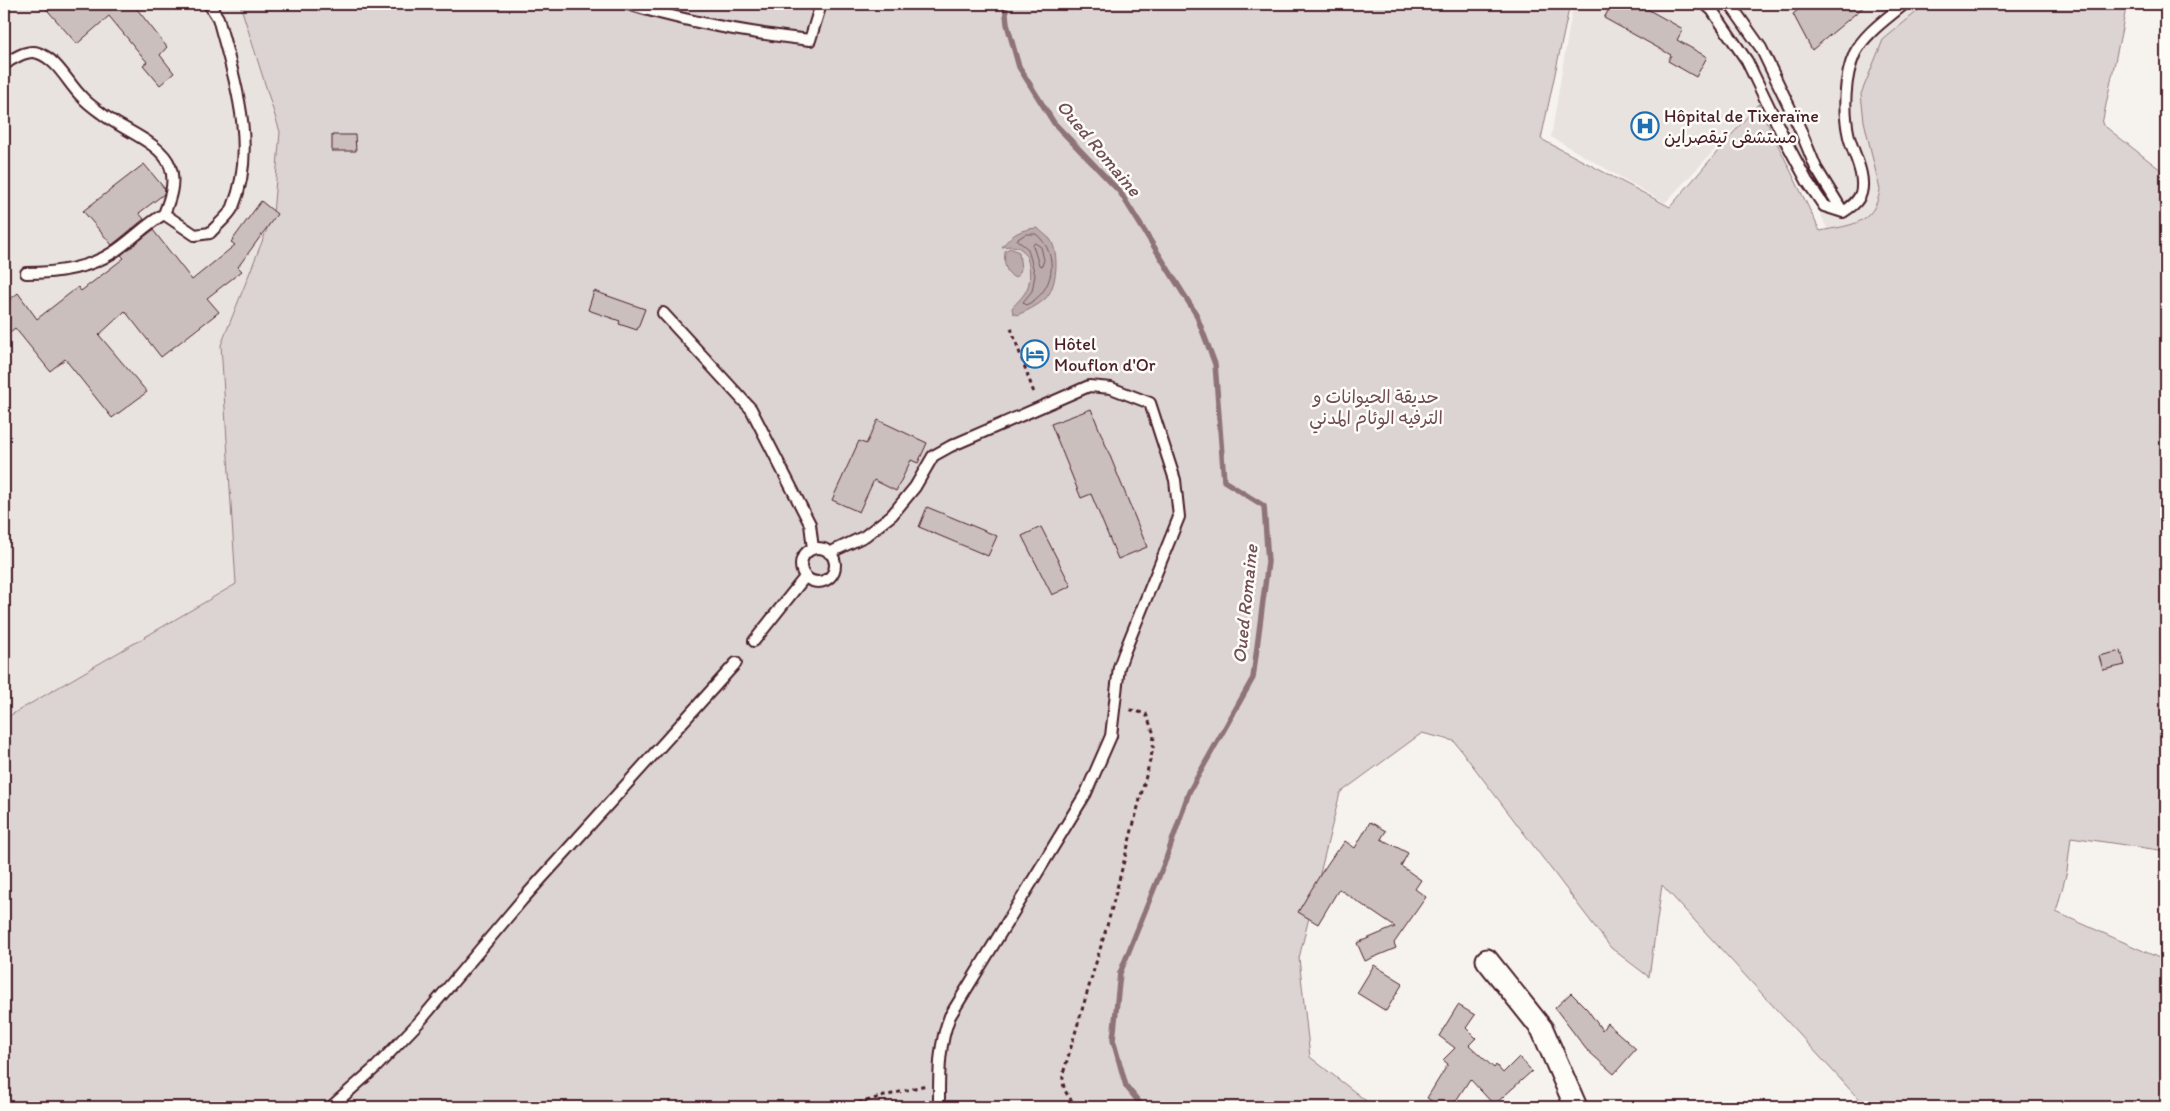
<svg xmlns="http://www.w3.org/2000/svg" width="2170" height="1111" font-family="Itim,'Playpen Sans Arabic',sans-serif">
  <rect width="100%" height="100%" fill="#f6f3ef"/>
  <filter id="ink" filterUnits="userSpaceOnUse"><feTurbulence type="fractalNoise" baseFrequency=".02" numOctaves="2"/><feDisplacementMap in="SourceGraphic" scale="10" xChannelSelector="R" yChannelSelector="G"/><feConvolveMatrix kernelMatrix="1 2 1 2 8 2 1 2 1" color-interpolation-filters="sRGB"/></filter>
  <g filter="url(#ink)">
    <path fill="#e9e3e0" d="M4 4H611L236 584 4 719Z
      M1573 4H1929L1892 200 1836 247 1764 97 1665 203 1551 137Z"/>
    <path fill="#dcd4d2" stroke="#937a7e" d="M240 4H1570L1541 139 1670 207 1758 104 1820 231C1849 225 1874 226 1880 190L1864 121 1861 94 1883 40 1926 4H2127L2102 124 2166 174V851L2071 837 2067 871 2056 912 2166 961V1107H1866L1662 885 1649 977 1611 948 1454 741 1422 733 1340 793 1299 958 1310 1057 1374 1107H4V719L236 584 221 345 273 214 280 132Z"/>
    <path fill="#bbabac" stroke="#8e7378" d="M1038 228C1041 232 1046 235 1050 239 1060 253 1057 288 1045 299 1037 306 1027 311 1017 315L1013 313 1012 308C1017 302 1024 296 1027 289 1032 279 1030 257 1022 250 1017 245 1009 246 1002 247 1012 234 1021 229 1038 228Z
      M1010 248 1019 252 1021 269 1018 276 1013 277C1004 270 1004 262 1005 251Z"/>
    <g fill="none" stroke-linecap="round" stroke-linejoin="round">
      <path stroke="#77575f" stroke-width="1" d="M1026 234H1036C1060 254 1055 292 1026 305L1023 302 1032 291 1035 275 1028 249 1017 240Z
        M1035 243 1041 247 1044 260 1042 266 1039 265 1033 246Z"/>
      <path stroke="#8e7378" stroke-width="5.5" d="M1005 4 1007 24 1019 67 1054 123 1120 192 1196 314 1215 364 1224 481 1264 506 1268 562 1253 678 1189 792 1166 859 1120 973 1113 1040 1126 1086 1143 1107"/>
    </g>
    <path fill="#cbbfbe" stroke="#4a1f2b" d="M42 4H133L167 47 160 55 174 73 160 85 143 65 147 62 109 16 77 44Z
      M1612 4H1638L1683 29 1677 40 1707 57 1696 77 1668 61 1671 55 1604 18Z
      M1805 4H1867L1812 50 1793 14Z
      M332 135H355L356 151H332Z
      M144 164 165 189 164 194 139 213 144 219 112 245 83 211Z
      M261 201 277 214 238 267 242 271 207 298 219 312 161 357 125 311 99 335 147 392 112 418 65 359 50 371 15 328 4 337V304L18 293 37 319 78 287 81 291 124 258 121 255 153 230 192 280 235 245 231 242Z
      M594 291 645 309 637 330 619 324 620 321 588 310Z
      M1091 409 1147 547 1118 559 1091 494 1081 498 1051 424Z
      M878 420 927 443 918 463 911 460 896 491 874 480 859 512 832 500 859 441 866 444Z
      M927 507 997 536 988 556 919 527Z
      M1041 527 1071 586 1052 595 1022 536Z
      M2121 651 2125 665 2103 670 2099 656Z
      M1370 822 1386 831 1381 839 1408 853 1401 866 1421 880 1415 889 1426 897 1394 943 1396 948 1365 961 1357 943 1395 927 1339 889 1318 924 1298 912 1320 875 1337 850 1338 851 1345 841 1355 848Z
      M1374 965 1403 983 1386 1011 1357 993Z
      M1571 993 1587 1009 1602 1030 1607 1023 1636 1049 1614 1074 1586 1049 1555 1008Z
      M1458 1005 1475 1015 1466 1028 1476 1038 1469 1045 1494 1068 1496 1065 1503 1073 1519 1057 1532 1071 1494 1105 1470 1079 1452 1107H1441L1427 1098 1448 1064 1443 1060 1455 1048 1439 1036Z"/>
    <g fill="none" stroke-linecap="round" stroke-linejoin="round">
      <g stroke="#4a1f2b" stroke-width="14">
        <path id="service" d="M628 4C686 22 749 33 810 40L821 4
          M1705 4 1712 10 1747 61 1784 138 1807 181 1824 206 1843 212C1851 207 1858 202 1861 193 1866 175 1853 153 1849 137 1843 111 1844 77 1855 53 1865 33 1888 18 1904 4
          M1730 4 1761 48 1800 129 1816 168 1843 212
          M4 65C11 59 28 49 38 53 57 59 68 83 81 96 87 103 94 108 101 113 120 129 161 142 170 166 176 182 170 199 164 214
          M26 273C55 273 87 269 112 253 130 242 145 225 164 214L195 235 210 233C217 225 229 216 233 207 258 146 234 78 218 18L209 4
          M663 313 751 409 810 524 813 549
          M801 565a17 17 0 1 1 34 0a17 17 0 1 1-34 0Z
          M829 553 865 536 892 515 915 487 933 456 951 446 1089 386 1111 388 1150 403 1175 480 1179 517 1124 653 1119 667 1111 736 1086 793 950 1016C938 1046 939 1076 939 1107
          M754 641 805 577
          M331 1107 376 1067 420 1021 522 900 736 663"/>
      </g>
      <g stroke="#4a1f2b" stroke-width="25">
        <path id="minor" d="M1487 960 1542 1029 1576 1107"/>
      </g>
      <path stroke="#4a1f2b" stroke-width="3" stroke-dasharray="4 4" stroke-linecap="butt" d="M1011 328 1035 396
        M843 1107 926 1085
        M1078 1107C1067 1096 1062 1090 1063 1074L1109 919 1153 749 1154 734 1146 714 1128 709"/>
      <use href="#service" stroke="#fdfcf7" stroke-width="10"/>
      <use href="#minor" stroke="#fdfcf7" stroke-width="21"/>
    </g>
  </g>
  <defs>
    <g id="hospital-ring" transform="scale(1.4375)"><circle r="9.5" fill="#fdfcf7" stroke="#1f6fb2" stroke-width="1.5"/><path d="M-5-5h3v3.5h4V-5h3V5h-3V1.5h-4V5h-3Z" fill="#1f6fb2"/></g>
    <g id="hotel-ring" transform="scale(1.4375)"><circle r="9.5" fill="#fdfcf7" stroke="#1f6fb2" stroke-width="1.5"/><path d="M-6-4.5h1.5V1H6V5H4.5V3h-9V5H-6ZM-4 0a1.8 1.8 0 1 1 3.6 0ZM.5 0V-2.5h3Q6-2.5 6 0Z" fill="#1f6fb2"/></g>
  </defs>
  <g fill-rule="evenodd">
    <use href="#hospital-ring" x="1645" y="126"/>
    <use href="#hotel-ring" x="1035" y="354"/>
  </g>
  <g text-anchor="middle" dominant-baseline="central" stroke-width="5" stroke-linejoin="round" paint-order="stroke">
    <g font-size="18" fill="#4a1f2b" stroke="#fdfcf7" text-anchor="start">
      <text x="1664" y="116">Hôpital de Tixeraïne<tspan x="1664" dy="21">مستشفى تيقصراين</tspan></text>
      <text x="1054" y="344">Hôtel<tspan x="1054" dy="21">Mouflon d'Or</tspan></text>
    </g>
    <g font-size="18" fill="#6e4c55" stroke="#fdfcf7">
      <text x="1376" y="397">حديقة الحيوانات و<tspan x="1376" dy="21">الترفيه الوئام المدني</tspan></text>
    </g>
    <g font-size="19" font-style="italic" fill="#725058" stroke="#fdfcf7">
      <text transform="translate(1099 148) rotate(50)">Oued Romaine</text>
      <text transform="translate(1245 604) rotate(-84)">Oued Romaine</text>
    </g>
  </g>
  <rect width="2170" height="1111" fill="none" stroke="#fdfcf7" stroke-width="20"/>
  <rect x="10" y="10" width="2150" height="1091" fill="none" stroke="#4a1f2b" stroke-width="2" filter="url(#ink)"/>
</svg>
